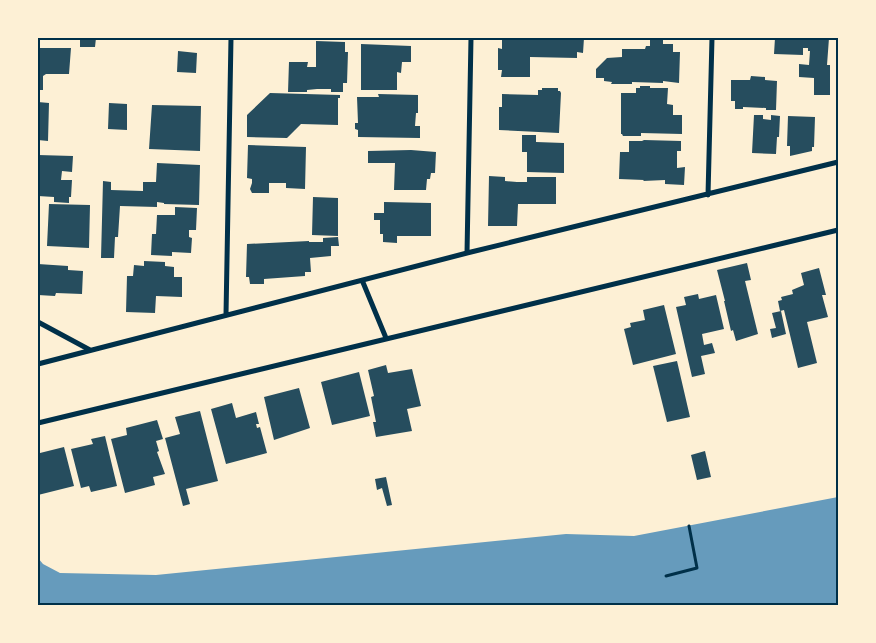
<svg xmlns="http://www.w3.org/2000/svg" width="876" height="643" font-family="Poppins,sans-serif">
  <rect width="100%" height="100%" fill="#fdf0d5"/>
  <path fill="#669bbc" d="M838 497V605H38V558L43 564 60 573 156 575 566 534 634 536Z"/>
  <path fill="#264d5e" d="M80 38H96L95 47H80Z
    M502 38H584L583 53 577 52V58L530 57V77H501L502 70H498V48L502 49Z
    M650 38H663V44H673V52H680L679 83 663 81V83L632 82V84H611L612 82 604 81V78H596V69L607 58 622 57V49H645L646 46H650Z
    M775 38H829L827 65H830V95H814V78L799 77V64L809 65 810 51H808V48H803V55L774 54Z
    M316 41 345 42V52H348L347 83H343V92H331V89H317L307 90V92H288L289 62H308L307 67H316Z
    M361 44 411 46V62H402L401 73 397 72V90H361Z
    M38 48H71L69 74H46L43 76V90H38Z
    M178 51 197 53 196 73 177 72Z
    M751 76 765 77V80L777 81 776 110H766V108L743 107V109H735V101H731V80H750Z
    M640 86H650V88H668L667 104 673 105V115H682V134L641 133V136H623L622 134H621V93H636V88H640Z
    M542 88H558V91H560L561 93 559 133 499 130V107H502V94L538 95V90H542Z
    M270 93 340 95V98H338V125L301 124 287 138 247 137V115Z
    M378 94 418 95V113H416L415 126H420V138L358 137V130L355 129V123H358L357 97H379Z
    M38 102 49 103 48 141 38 140Z
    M109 103 127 104V130L108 129Z
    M152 105 201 106 200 151 149 149Z
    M754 115H763V119L771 120V115L780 116 779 137H777L776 154 752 153Z
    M788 116 815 117 814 147H812V151L790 156V146H787Z
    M522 135H536V142L564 143V173L527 172V152H522Z
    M644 140 681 141V151H677V168L685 167 684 185 665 184V180L643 181 644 180 619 179 620 152H629V141H642Z
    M248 145 306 147 305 189 286 188V183H269V193H252L250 189 252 183V179L247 178Z
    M411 150 436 152 435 173H431L430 179H427L426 190H394L395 163H368V151Z
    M38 155 73 156 72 172 62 171 61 180H72L71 197H69V203L54 202V197L38 196Z
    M157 163 200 165 199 205 164 204V203L157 202V207L120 206 118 237H115L114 258H101L103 181 111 182V190L143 191V182H156Z
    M489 176 505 177V181L517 182H527V177H556V204H518L517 226H488Z
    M313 197 338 198V236L312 235Z
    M384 202 431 203V236H397V243L383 242V234H380V220H374V213H384Z
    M49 204 90 205 89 248 47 246Z
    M175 207 197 208 196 230H189V237L192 238 191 253 172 252V256L151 255 152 234H156L157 215H175Z
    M338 237 339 246H331V256L310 258 311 272H305V276L264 279V284H250L249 277H246L247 244 309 241V242H323V238Z
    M144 261 165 262V266L174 267V277H182V297L156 296 155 313 126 312 127 276H133L134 265 144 266Z
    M747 263 751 280 745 281 758 334 736 341 733 330 731 331 724 301H725L717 270Z
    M38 264 68 266V270L83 271 82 294 56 293 55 296 38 295Z
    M819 268 826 295H822L828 317 807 322 817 363 798 368 784 310 780 311 778 301 782 300 781 297 793 294 792 290 804 285 801 273Z
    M698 294 699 299 716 295 724 329 702 334 704 345 712 343 715 353 701 356 705 374 692 377 676 307 686 305 684 297Z
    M664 305 676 354 633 365 624 329 631 327 630 323 645 320 643 310Z
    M781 311 786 334 772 338 770 329 776 328 772 313Z
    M677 361 690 417 667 422 653 366Z
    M386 365 388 373 412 369 421 406 407 409 412 431 376 437 373 422H376L371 397 374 396 368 370Z
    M359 372 370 416 332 425 321 382Z
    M299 388 310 428 274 440 264 397Z
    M232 403 236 418 256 412 259 424H256L257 428 260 427 267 453 226 464 211 409Z
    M200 411 218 481 186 489 190 504 183 506 165 438 180 434 175 417Z
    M157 420 163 439 156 441 159 451 157 452 165 474 153 477 155 485 125 493 111 439 127 435 126 428Z
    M105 436 117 486 91 492 89 486 81 488 71 449 93 444 91 439Z
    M38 445 40 453 64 447 74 486 38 495Z
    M705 451 711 477 697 480 691 455Z
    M386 477 392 505 387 506 382 488 377 490 375 479Z"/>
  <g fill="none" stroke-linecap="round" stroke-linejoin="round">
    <path stroke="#003049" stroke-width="3" d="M666 576 697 568 689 526"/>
    <path stroke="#003049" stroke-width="5" d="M708 195 712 38
      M467 253 471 38
      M362 280 386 338
      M226 315 231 38
      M38 322 90 350
      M38 364 467 253 838 162
      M38 423 838 230"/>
  </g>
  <rect width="876" height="643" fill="none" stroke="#fdf0d5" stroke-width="78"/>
  <rect x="39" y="39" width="798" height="565" fill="none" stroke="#003049" stroke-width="2"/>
</svg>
